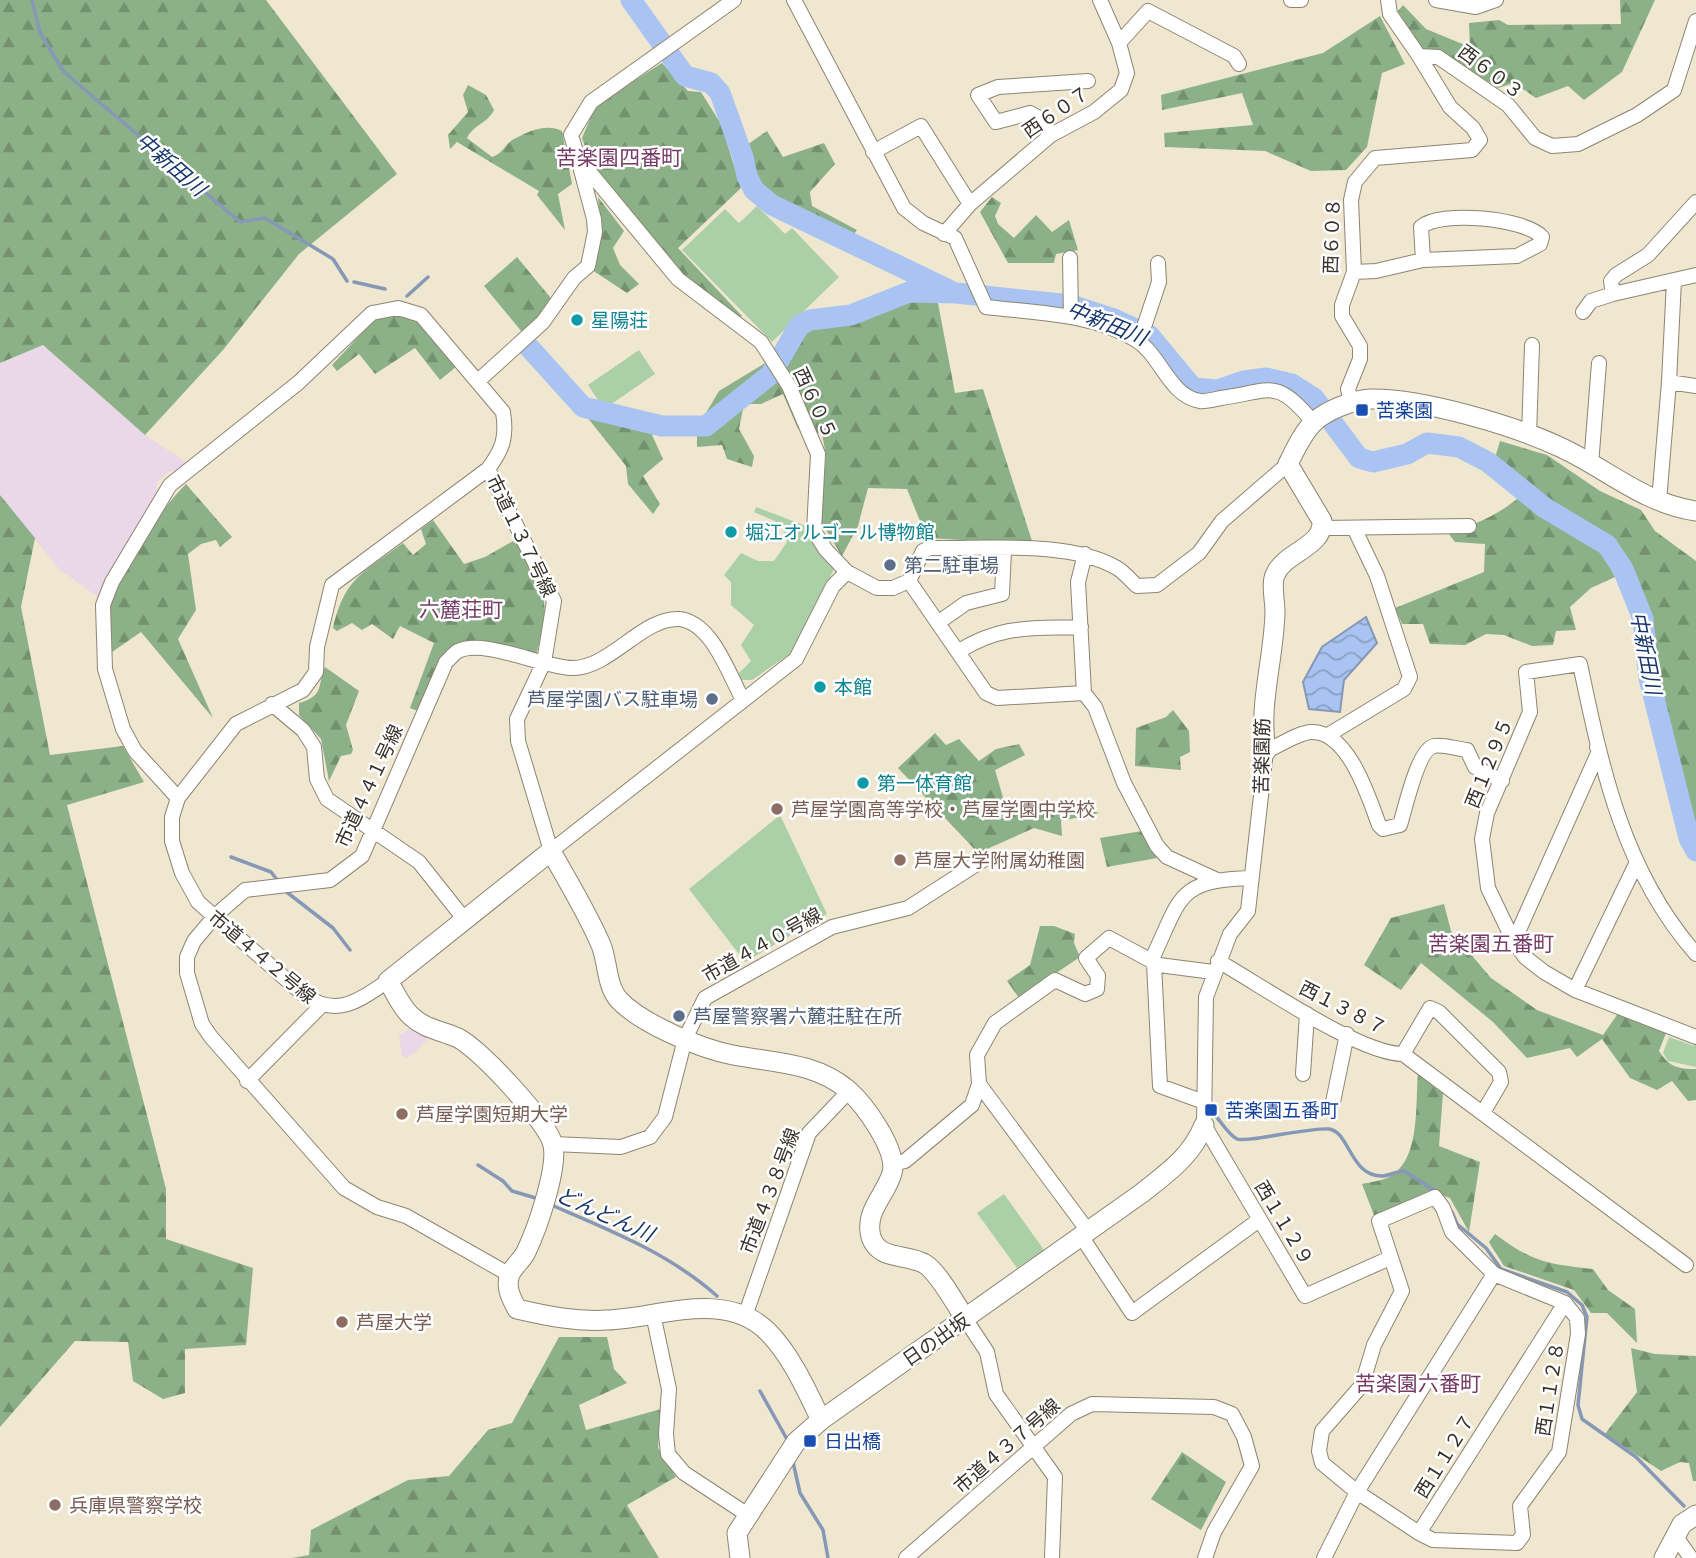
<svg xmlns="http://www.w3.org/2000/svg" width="1696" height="1558" font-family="Montserrat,'Noto Sans JP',sans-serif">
  <defs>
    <pattern id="forest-firs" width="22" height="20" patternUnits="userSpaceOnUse" patternTransform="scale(1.75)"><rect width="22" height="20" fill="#8cb188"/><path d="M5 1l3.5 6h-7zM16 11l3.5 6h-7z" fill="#73916f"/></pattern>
    <pattern id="water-waves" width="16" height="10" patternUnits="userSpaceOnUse" patternTransform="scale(1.75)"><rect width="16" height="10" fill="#a9c4f2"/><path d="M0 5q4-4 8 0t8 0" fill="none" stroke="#8aa0c4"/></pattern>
  </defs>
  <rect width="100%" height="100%" fill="#f0e7d1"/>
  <path fill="#ead7e7" d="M43 345 145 435 186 462 177 471 168 472 157 483V492L98 597 59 569 0 495V363Z
    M412 1028 429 1037 416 1052 406 1058 402 1056 399 1035Z"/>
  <path fill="#abd0a7" d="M757 206 785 234 792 228 839 277 772 342 682 250 725 209 739 223Z
    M639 350 655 374 604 409 588 385Z
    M756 507 806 526 835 567 794 651 752 680H742L737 675 751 661 741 645 754 625 731 605V582L724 575 741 553 758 561H774L787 542 781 524 754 512Z
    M780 815 827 914 745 962 689 889Z
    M1669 1037 1694 1046 1696 1041V1067L1668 1061 1663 1053Z
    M1004 1194 1044 1250 1017 1268 977 1213Z"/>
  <path fill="url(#forest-firs)" d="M0 0H266L397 174 299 254 223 350 145 435 43 345 0 363Z
    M1620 0H1655L1622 72 1584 100 1568 86 1536 98 1514 83 1498 88 1440 51 1421 49 1398 11 1403 5 1426 29 1470 47 1469 23 1499 20 1508 25 1621 24Z
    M1380 16 1405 64 1382 73 1367 147 1346 170 1311 171 1265 151 1165 147 1164 133 1253 125 1242 93 1162 110 1161 95 1323 53Z
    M662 63 688 91 701 92 721 124 741 188 678 248 742 316 739 319 676 273 594 173 582 138 596 105Z
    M468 85 486 95 494 110C487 124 474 124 467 138L492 157C503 154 505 144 514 139 529 131 546 123 562 131L572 184 558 194 565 230 537 195 539 191 457 142 450 149 448 135 468 112 463 95Z
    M767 131 783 157 824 143 835 164 810 192 812 206 857 230 852 237 780 206 758 189 744 147Z
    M598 197 624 231 613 248 620 265 639 284 627 293 592 270 600 221Z
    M992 197 1001 203 995 216 998 224 1014 238 1036 215 1052 232 1069 220 1078 250 1056 254 1054 263H1008L980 212Z
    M517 257 554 302 522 332 484 286Z
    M888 292 938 303 955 393 983 389 1033 544 927 538 907 489 868 488 858 526 842 556 821 522 826 455 822 434 798 429 783 394 761 404H744L739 429 754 456 752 467 727 459 722 445 697 447V428L719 391 767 362 778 342Z
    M396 312 415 316 457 366 440 380 415 348 375 374 359 354 337 371 332 365 378 316Z
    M583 412 667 430 652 435 663 459 643 476 660 504 653 514 628 484 626 466Z
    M1500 441 1547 455 1600 491 1641 510 1655 531 1696 561V832L1673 754 1644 692 1637 659 1648 610 1617 554 1605 557 1615 577 1591 588 1570 607 1576 630 1556 631 1553 645 1532 646 1504 635 1486 634 1465 645 1430 644 1423 624H1402L1395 608 1484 572 1485 544 1455 542 1448 533C1478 524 1500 514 1523 494L1495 458Z
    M186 484 232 537 220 547 216 540 201 544 188 554 196 610 178 639 213 718 141 632 112 652C111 640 108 626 109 614 112 576 159 511 186 484Z
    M0 495 35 538 21 607 50 755 123 746 144 782 67 805 166 1189V1239L253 1268 246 1345 185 1349V1393L163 1399 133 1381 128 1342 75 1341 0 1427Z
    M433 520 464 564 485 557 515 540C544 594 553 593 536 655L452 648 418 711 410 708 434 643 400 626 393 639 372 624 362 630 352 623 337 631 333 628C345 577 363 573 403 543L413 555 426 544 421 529Z
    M325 667 359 691 346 725 353 750 351 754 341 756 329 781 321 739 299 715V703C324 696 317 687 325 667Z
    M1173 710 1189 731 1190 752 1180 757 1181 770 1135 766 1136 728 1166 717Z
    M935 733 946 745 959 739 979 761 996 749 1019 744 1025 755 995 770 1007 811 1032 808 1039 812 1074 804 1099 813 1061 821 1062 836 1034 828 978 853 898 768Z
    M1142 831 1157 858 1107 867 1100 838Z
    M1444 904 1451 931 1491 978 1537 1010 1603 1035 1619 1012 1666 1033 1659 1051C1669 1067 1678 1069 1696 1069V1100L1688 1101 1672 1081 1657 1090 1630 1078 1602 1039 1577 1057 1570 1048 1527 1058 1493 1022 1421 963 1401 990 1364 965 1391 918Z
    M1040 926H1054L1075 934 1074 943 1080 957 1019 998 1007 981 1030 965Z
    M1418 1074 1443 1093 1439 1146 1480 1162 1469 1232 1450 1198 1430 1191 1375 1218 1362 1184C1370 1182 1382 1181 1389 1177 1421 1160 1415 1105 1418 1074Z
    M1495 1234C1532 1262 1548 1264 1593 1269L1608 1290 1635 1309 1637 1343 1607 1313H1591L1574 1290 1504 1266 1489 1242Z
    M559 1337H607L614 1369 627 1383 579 1405 586 1430 661 1409 658 1448 676 1477 627 1505 659 1558H292L309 1555 311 1530 408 1480 449 1476 488 1430 512 1423Z
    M1631 1348 1655 1354 1696 1356V1481H1693L1689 1463 1680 1462 1661 1471 1605 1434 1637 1392Z
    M1182 1452 1226 1482 1201 1530 1151 1499Z"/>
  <path fill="url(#water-waves)" stroke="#8698b6" stroke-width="2" d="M1366 617 1377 643 1344 680 1340 712 1309 709 1303 682 1322 647Z"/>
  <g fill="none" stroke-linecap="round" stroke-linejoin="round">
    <path stroke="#8698b6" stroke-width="3.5" d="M32 0 40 33 64 72 240 222 265 218 333 259 347 281
      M354 282 385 289
      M407 296 428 277
      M231 857 271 872 278 881
      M284 890 333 928 350 950
      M1215 1115C1221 1122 1229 1135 1237 1139 1244 1143 1312 1127 1329 1129 1350 1132 1350 1177 1383 1176 1390 1175 1398 1171 1404 1171L1440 1194
      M478 1165 503 1181 512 1191 539 1199
      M549 1204C607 1229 669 1253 717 1296
      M1452 1212 1457 1224 1486 1248 1501 1269 1567 1292 1582 1305 1587 1317 1578 1405 1582 1419 1636 1457 1684 1506
      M760 1391 788 1441
      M793 1462 800 1493 823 1530 828 1558"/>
    <path stroke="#a9c4f2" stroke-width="21" d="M631 0 685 76 711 83 720 93 743 157 747 176 754 190 772 205 949 290
      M527 345 583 407 662 426H706L771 374 799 326 810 320 851 315 909 292 956 293 1071 305 1114 319 1149 335 1193 388 1218 390 1244 381 1266 378 1292 384 1314 398 1359 458 1373 462 1407 454 1427 443 1459 447 1488 462 1545 508 1607 545 1623 569 1643 619 1649 678 1689 838 1696 851"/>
    <g stroke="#8d8571" stroke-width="16">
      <path id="street" d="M734 0 591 102 571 135 578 158 678 279 761 342 789 386 818 454 814 531 826 550 847 572 877 588H893L909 581 923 551 930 548C986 549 1069 540 1117 568 1124 572 1130 580 1137 586L1157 585 1199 553 1222 521 1288 464
        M794 0 904 208 923 223 955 238 986 307C1035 313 1093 313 1136 340 1161 355 1169 396 1200 401 1206 402 1215 399 1221 398 1271 391 1276 377 1313 422
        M1291 0H1301
        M1388 0 1390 14 1419 56 1438 57 1508 105 1535 138 1552 146 1578 144 1637 115 1674 90 1696 21
        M1436 0 1476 7 1496 0
        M1119 43 1148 11 1234 56 1239 64
        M1051 135 1041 119 1030 113 996 122 978 95 998 87 1088 81
        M873 152 921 126 970 204
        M1696 202 1648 255 1616 275 1611 281 1613 294 1696 275
        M944 234 970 204 1051 135 1094 112 1121 90 1127 73 1119 43 1100 0
        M1070 258 1071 317
        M1354 272 1376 271 1423 260 1517 256 1540 244 1542 237C1525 218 1440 210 1421 227L1423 260
        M1583 312 1591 301 1613 294
        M1139 342 1159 282 1158 263
        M478 381 543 322 574 278 588 266 595 232 594 219 581 170
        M1669 382 1674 280
        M1351 402 1348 389 1360 359V346L1342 316V305L1354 272 1351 200 1355 182 1375 158 1472 150 1480 140 1473 128 1450 107 1419 56
        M1529 435 1532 345
        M1591 465 1599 363
        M1659 501 1669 382 1696 386
        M1323 528 1469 526
        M909 581 986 693 997 698 1084 693
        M939 622 966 603 1002 594 1004 550
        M959 651C1003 624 1032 629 1081 627
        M1084 693 1095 707 1124 783 1157 846 1167 857 1215 879
        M1084 693 1078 582 1085 554
        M272 704 303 730 314 747 317 779 327 799 419 862 465 920
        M1328 735 1404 689 1410 677 1377 576 1355 530
        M178 798 135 751 123 729 105 669 103 605 112 582 170 485 298 383 372 313 398 308 421 315 503 412C507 437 503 449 488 469L554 601 544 662 517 719 518 741 551 851 796 659 833 586 847 572
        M1514 941 1599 751 1597 747
        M1696 954C1623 871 1602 769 1580 664L1526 672 1530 712 1487 813 1482 839 1488 888 1512 938 1525 957 1544 972 1575 990 1696 1037
        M1151 961C1181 899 1175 880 1251 878
        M1218 961C1261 985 1359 1054 1403 1054L1686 1265
        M1154 963 1160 1086 1204 1102
        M388 981C358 1001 337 1018 304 995L198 902 182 873 172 841V817L178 798 236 724 303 690 316 672 317 647 332 585 488 469
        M1575 990 1636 864
        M1403 1054 1430 1008 1439 1012 1499 1072 1501 1082 1484 1111
        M1303 1074 1307 1014
        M247 1081 321 1006
        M979 1084 1088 1231
        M1333 1102 1347 1034
        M553 1144 621 1147 650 1137 665 1117 685 1039 705 998 832 927 908 908 986 858
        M893 1164 905 1161 972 1105 979 1084 977 1055 995 1023 1055 980 1085 994 1097 989 1098 976 1086 958 1109 938 1159 965 1213 972
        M1081 1236 1132 1313 1259 1220
        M1390 1258 1305 1296 1204 1125 1206 997 1230 934 1248 911 1266 751C1279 746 1297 733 1311 732 1348 730 1369 798 1379 825L1383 829 1400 825C1405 809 1418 749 1434 746 1443 744 1457 749 1467 750L1475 767 1502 781
        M510 1275 406 1216 377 1207 344 1188 211 1037 202 1024 187 973V957L194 941 215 916 245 890 330 880 362 856 446 662C450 659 454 653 458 651 484 638 544 668 573 668 610 668 643 617 679 619 712 622 729 675 743 700
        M653 1314 669 1389 666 1434 668 1454 684 1473 748 1515
        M745 1316 809 1133 849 1091
        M966 1320 987 1352 996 1394 1055 1477 1052 1558
        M1419 1533 1433 1540 1517 1543 1523 1535 1520 1506 1559 1452 1578 1334 1577 1318 1565 1303 1494 1274 1452 1232 1443 1208 1435 1197 1379 1221 1402 1291 1374 1345 1362 1385 1322 1431 1319 1451 1322 1463 1357 1492 1419 1533 1565 1303
        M1676 1537 1691 1558
        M906 1558 1071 1414 1092 1404 1214 1407 1232 1414 1244 1437 1252 1466 1214 1532 1205 1558
        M1324 1558 1357 1492 1494 1274"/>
    </g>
    <g stroke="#8d8571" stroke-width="21">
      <path id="secondary" d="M1266 751C1258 705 1274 659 1275 612 1275 601 1271 584 1275 575 1284 552 1324 547 1322 521L1288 464C1295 450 1302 434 1313 423 1326 410 1353 400 1371 399 1421 398 1516 426 1562 448 1607 469 1645 504 1696 511
        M821 1420C807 1391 791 1355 768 1332 725 1289 659 1318 607 1320 576 1322 547 1316 517 1309 511 1298 505 1287 510 1274 514 1266 522 1260 526 1252 537 1229 558 1169 553 1145 549 1123 479 1048 458 1038 441 1030 426 1030 411 1016 401 1007 395 992 388 981L551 851C568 882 587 912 601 945 608 962 606 985 619 1000 642 1024 701 1049 733 1055 774 1063 815 1062 848 1090 864 1104 898 1150 892 1173 886 1195 864 1211 871 1237 879 1261 906 1253 925 1264 939 1273 956 1305 966 1320
        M740 1558 737 1533 796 1442 821 1420 1142 1193C1167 1173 1192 1156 1204 1125
        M1664 1558 1682 1524 1696 1515"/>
    </g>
    <use href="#street" stroke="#fff" stroke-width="14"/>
    <use href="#secondary" stroke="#fff" stroke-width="19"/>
  </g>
  <g fill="#0f9aa8" stroke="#fff" stroke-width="2.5">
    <circle cx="577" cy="320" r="7"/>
    <circle cx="731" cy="532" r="7"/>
    <circle cx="820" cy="687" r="7"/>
    <circle cx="863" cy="783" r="7"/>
  </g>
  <g fill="#1a4fb4" stroke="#fff" stroke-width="2.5">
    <rect x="1355" y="403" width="14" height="14" rx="3.5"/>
    <rect x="1204" y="1103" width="14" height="14" rx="3.5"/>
    <rect x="803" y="1434" width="14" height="14" rx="3.5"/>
  </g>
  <g fill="#5c6f8a" stroke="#fff" stroke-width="2.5">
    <circle cx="890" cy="565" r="7"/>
    <circle cx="712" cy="699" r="7"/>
    <circle cx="679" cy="1016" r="7"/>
  </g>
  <g fill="#8d6e63" stroke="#fff" stroke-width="2.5">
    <circle cx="777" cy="809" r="7"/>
    <circle cx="900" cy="860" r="7"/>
    <circle cx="402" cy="1114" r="7"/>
    <circle cx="342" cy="1322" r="7"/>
    <circle cx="55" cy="1505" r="7"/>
  </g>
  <g text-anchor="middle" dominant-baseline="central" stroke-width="5" stroke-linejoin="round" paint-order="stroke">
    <g font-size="19" fill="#36322a" stroke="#fff">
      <text transform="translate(1491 72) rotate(37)">西６０３</text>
      <text transform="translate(1056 112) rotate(-34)">西６０７</text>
      <text transform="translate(1332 236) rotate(-88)">西６０８</text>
      <text transform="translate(815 403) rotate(65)">西６０５</text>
      <text transform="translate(521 536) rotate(64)">市道１３７号線</text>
      <text transform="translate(1262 756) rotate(-89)">苦楽園筋</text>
      <text transform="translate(1489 763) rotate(-68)">西１２９５</text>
      <text transform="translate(369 786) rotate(-65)">市道４４１号線</text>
      <text transform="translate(762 945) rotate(-29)">市道４４０号線</text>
      <text transform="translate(262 957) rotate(40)">市道４４２号線</text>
      <text transform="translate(1343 1008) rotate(27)">西１３８７</text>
      <text transform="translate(770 1191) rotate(-69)">市道４３８号線</text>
      <text transform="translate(1284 1223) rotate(59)">西１１２９</text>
      <text transform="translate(936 1340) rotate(-35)">日の出坂</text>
      <text transform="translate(1550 1389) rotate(-81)">西１１２８</text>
      <text transform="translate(1007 1446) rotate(-41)">市道４３７号線</text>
      <text transform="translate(1445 1456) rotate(-58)">西１１２７</text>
    </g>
    <g font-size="19" fill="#0d838f" stroke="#fff" text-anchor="start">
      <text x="591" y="320">星陽荘</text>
      <text x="745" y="532">堀江オルゴール博物館</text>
      <text x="834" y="687">本館</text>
      <text x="877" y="783">第一体育館</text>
    </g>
    <g font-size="19" fill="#164399" stroke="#fff" text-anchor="start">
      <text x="1376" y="410">苦楽園</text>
      <text x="1225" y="1110">苦楽園五番町</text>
      <text x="824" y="1441">日出橋</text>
    </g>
    <g font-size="19" fill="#4e5e75" stroke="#fff" text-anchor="start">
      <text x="904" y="565">第二駐車場</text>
      <text x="698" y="699" text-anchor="end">芦屋学園バス駐車場</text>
      <text x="693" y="1016">芦屋警察署六麓荘駐在所</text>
    </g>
    <g font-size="19" fill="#785e54" stroke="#fff" text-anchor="start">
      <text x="791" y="809">芦屋学園高等学校・芦屋学園中学校</text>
      <text x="914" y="860">芦屋大学附属幼稚園</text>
      <text x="416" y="1114">芦屋学園短期大学</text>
      <text x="356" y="1322">芦屋大学</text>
      <text x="69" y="1505">兵庫県警察学校</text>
    </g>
    <g font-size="21" fill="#763b66" stroke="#fff">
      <text x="619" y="157">苦楽園四番町</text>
      <text x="461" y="609">六麓荘町</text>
      <text x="1491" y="943">苦楽園五番町</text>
      <text x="1418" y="1383">苦楽園六番町</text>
    </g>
    <g font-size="21" font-style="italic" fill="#17366c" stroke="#fff">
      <text transform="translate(171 164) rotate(41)">中新田川</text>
      <text transform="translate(1107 323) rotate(22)">中新田川</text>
      <text transform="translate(1646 653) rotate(79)">中新田川</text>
      <text transform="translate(605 1214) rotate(24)">どんどん川</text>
    </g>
  </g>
</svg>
